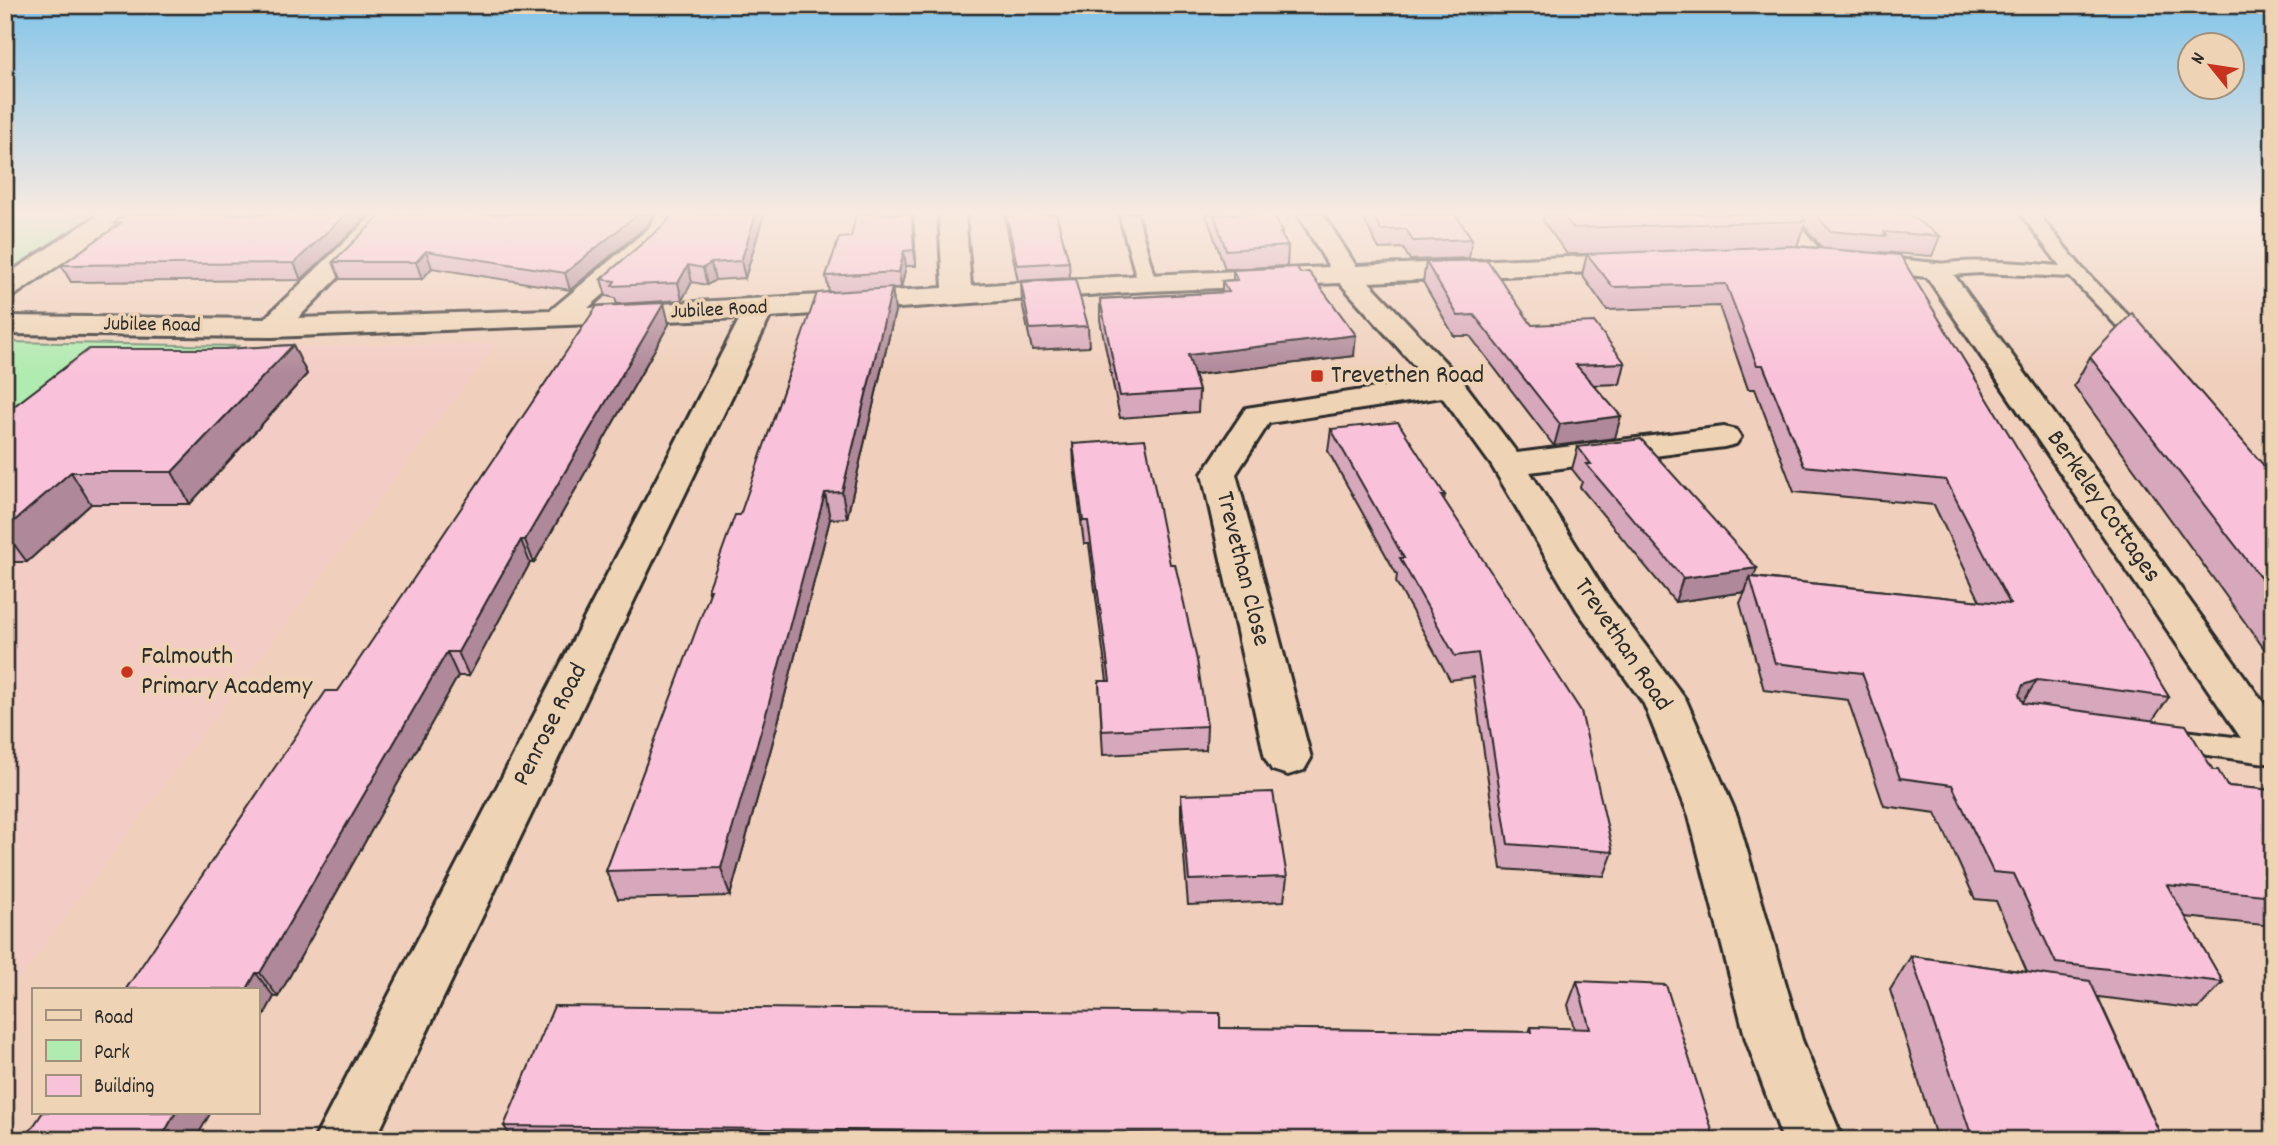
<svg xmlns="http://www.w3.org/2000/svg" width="2278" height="1145" font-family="Dekko,sans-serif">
  <rect width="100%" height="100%" fill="#f0d0bc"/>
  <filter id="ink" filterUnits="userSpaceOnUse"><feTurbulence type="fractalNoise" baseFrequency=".0143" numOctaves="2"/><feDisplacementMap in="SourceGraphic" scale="14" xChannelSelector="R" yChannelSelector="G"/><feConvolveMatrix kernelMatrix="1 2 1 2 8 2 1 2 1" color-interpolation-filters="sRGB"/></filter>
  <g filter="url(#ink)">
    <path fill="#f3ccc5" d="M5 342 249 347 496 344 5 997Z"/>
    <path fill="#b0ebb0" stroke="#6e8b6e" stroke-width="2" d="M5 214H95L5 273Z
      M5 342 238 346 202 379 5 443Z"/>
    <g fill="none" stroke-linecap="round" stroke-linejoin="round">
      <g stroke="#2b2b2b" stroke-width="6">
        <path id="service" d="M1119 214H1137L1156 283 1154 287H1140L1138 283Z
          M1774 214H1791L1828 260 1825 264H1813Z
          M2021 214H2038L2082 268 2156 344 2159 348 2156 352H2142L2070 277 1980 273 1936 276 1927 270C1939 255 2037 264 2060 266Z
          M2161 728 2273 742V764L2150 747 2146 739 2150 731Z"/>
      </g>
      <g stroke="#2b2b2b" stroke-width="6">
        <path id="minor" d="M100 214H129L126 219 15 295 5 297V276Z
          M374 214H401L298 318 551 310 649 228 656 214H682L669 237 588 308 943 288 939 214H965L971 286 1147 275 1329 267 1298 214H1323L1356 266 1636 254 1646 256 1649 262 1646 268 1636 270 1369 282 1461 379 1517 453 1724 427 1736 430 1741 437 1736 444 1724 447 1530 472 1606 593 1686 700 1737 816 1802 1040 1843 1140H1783L1746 1040 1689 816 1644 704 1577 610 1492 466 1442 397 1269 423 1236 474 1311 758 1304 770 1288 775 1272 770 1265 758 1202 474 1246 408 1427 380 1340 283 1147 291 770 317 375 1140H314L740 318 272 337 5 334V316L264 319Z
          M1857 255 1946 264 2273 716V758L2257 754 2241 738 1927 277 1847 269 1844 263 1847 257Z"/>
      </g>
      <use href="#service" fill="#eed4b5" fill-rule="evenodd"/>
      <use href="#minor" fill="#eed4b5" fill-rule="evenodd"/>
    </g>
    <path fill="#d7a7bb" stroke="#2b2b2b" stroke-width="2" fill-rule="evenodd" d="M370 214 301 280 71 282 61 265 115 227 114 223Z
      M382 214 647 226 570 290 432 268 422 279H340L333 262Z
      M672 214H764L745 278 715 280 707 285 692 282 682 300 617 304 615 298 606 296 601 279 667 222Z
      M913 214 916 266H906L901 288H892L895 311 847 518 830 519 775 734 730 896 618 899 606 871 710 595 708 590 740 515 829 292 826 276 851 237Z
      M1004 214H1056L1069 262 1070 278 1018 281Z
      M1206 214H1274L1282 233V237L1288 246 1287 266 1225 269Z
      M1361 214H1455L1472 239 1469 258 1410 260 1403 248 1379 249Z
      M1544 214H1907L1940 236 1932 256 1880 252V253L2169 697 2152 721 2213 770 2227 786 2273 790V926L2185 917 2223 982 2198 1009 2098 997 2163 1140H1937L1890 990 1911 956 2027 972 1996 901 1975 899 1936 813 1884 806 1848 700 1764 690 1740 603 1745 592 1675 602 1580 487 1582 482 1572 469 1578 447 1754 577 1980 601 1934 505 1794 492 1755 389H1748L1719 306 1607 310 1582 275 1587 254H1567L1543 221ZM1804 226 1822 248 1797 246Z
      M1426 262 1532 325 1625 363 1620 384 1594 385 1615 438 1554 446 1470 336H1454L1423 282Z
      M1233 270 1300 273 1354 356 1194 375 1199 391 1198 412 1120 418 1100 320V299L1222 292V281L1233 280Z
      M1021 282 1088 326 1089 347 1032 350 1022 302Z
      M669 324 534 563H530L469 676H458L278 997 126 989 338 691Z
      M293 345 307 374 190 504H91L27 562H5V413L225 349Z
      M2090 357 2273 476V661L2074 386Z
      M1331 429 1445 495 1444 500 1613 852 1604 876 1501 869 1473 677 1450 680 1396 582 1397 575 1328 451Z
      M1073 444 1170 564 1207 726 1206 750 1103 755 1099 681H1107L1089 544H1084L1074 466Z
      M1181 795 1287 877 1284 901 1188 905 1181 819Z
      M1577 981 1715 1140H513L504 1126 1220 1028 1529 1032 1531 1027 1574 1029 1568 1005Z"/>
    <path fill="#af8899" stroke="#2b2b2b" stroke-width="2" d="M346 214H370L301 280 294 263Z
      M638 214H653L647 226 570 290 565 273Z
      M756 214H764L745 278 741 261Z
      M912 214H913L916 266 914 250Z
      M426 251 432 268 422 279 416 262Z
      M904 251 906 266 901 288 899 272Z
      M711 263 715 280 707 285 703 268Z
      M688 265 692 282 682 300 678 283Z
      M892 288 895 311 847 518 842 492Z
      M664 303 669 324 534 563 525 540Z
      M1356 335 1354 356 1187 376 1188 355Z
      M293 345 307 374 190 504 172 472Z
      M1621 416 1615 438 1554 446 1560 424Z
      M71 472 91 504 27 562 5 532V529Z
      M825 493 830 519 775 734 730 896 721 868Z
      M521 540 530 563 469 676 458 652Z
      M1757 568 1752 582 1750 577 1745 592 1675 602 1683 578Z
      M447 652 458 676 278 997 260 973Z
      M2037 680 2020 707 2007 712 2023 685Z
      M256 973 274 997 257 1028V989H247Z
      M176 1112H211L195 1140H160Z"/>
    <path fill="#fac2da" stroke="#2b2b2b" stroke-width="2" d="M126 214H346L294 263 61 265 121 223H114Z
      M382 214H638L565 273 426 251 416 262H333Z
      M672 214H756L741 261 711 263 703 268 688 265 678 283 612 286 615 281 601 279 667 222Z
      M856 214H912L914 250 904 251 899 272 826 276 839 238 851 237Z
      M1006 214H1056L1069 262 1017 265Z
      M1214 214H1274L1282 233H1280L1288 246 1226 250Z
      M1373 214H1455L1472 239 1413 241 1406 229 1381 230Z
      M1563 214H1800L1806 221 1573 228Z
      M1816 214H1907L1940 236 1884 232 1886 236 1830 231Z
      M1792 246 1900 255 2169 697 2037 680 2023 685 2019 695 2023 703 2186 725 2213 770H2218L2227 786 2273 790V896L2167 885 2223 982 2056 963 2014 874 1993 872 1952 785 1900 778 1862 673 1775 663 1750 577 2010 604 1946 480 1804 466 1763 365H1757L1726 284 1613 287 1587 254Z
      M1487 260 1532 325 1594 322 1625 363 1576 365 1621 416 1560 424 1474 315 1458 316 1426 262Z
      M1297 267 1300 273 1309 272 1356 335 1188 355 1199 391 1120 396 1100 299 1229 292 1222 281 1237 280 1233 270Z
      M1075 279 1088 326 1030 329 1021 282Z
      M892 288 842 492 825 493 768 707 721 868 606 871 711 590H708L735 515H740L817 293Z
      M664 303 525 540H521L458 652H447L260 973H256L247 989H126L326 691H338L597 306Z
      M2132 313 2273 476V594L2090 357Z
      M293 345 172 472H71L5 529V413L89 349H225Z
      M1398 422 1445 495H1441L1581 711 1613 852 1508 844 1478 653 1455 656 1400 558H1404L1331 429Z
      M1145 439 1170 564H1175L1197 660 1207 726 1102 731 1099 681H1110L1088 521H1083L1073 444Z
      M1641 439 1757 568 1683 578 1586 464H1591L1578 447Z
      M1273 792 1287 877 1189 880 1181 795Z
      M1911 956 2090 981 2163 1140H1973Z
      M1577 981 1666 985 1715 1140H1284V1135L504 1126 554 1006 1220 1013V1028L1532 1032 1531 1027 1590 1029Z
      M43 1112H176L160 1140H24Z"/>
  </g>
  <linearGradient id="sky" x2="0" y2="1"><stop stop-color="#84c5e9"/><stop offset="0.57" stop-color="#f8eae1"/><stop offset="1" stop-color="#f8eae1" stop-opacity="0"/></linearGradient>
  <rect width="2278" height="374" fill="url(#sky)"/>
  <g fill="#c8321e" stroke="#eed4b5" stroke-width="2.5">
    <rect x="1310" y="369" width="14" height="14" rx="3.5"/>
    <circle cx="127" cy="672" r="7"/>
  </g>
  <g text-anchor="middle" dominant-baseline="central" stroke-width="7" stroke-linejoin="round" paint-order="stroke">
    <g font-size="21" fill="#2b2b2b" stroke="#eed4b5">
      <text transform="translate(719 311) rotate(-3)">Jubilee Road</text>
      <text transform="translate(152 326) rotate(1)">Jubilee Road</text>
    </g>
    <g font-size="26" fill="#2b2b2b" stroke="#eed4b5" text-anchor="start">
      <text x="1331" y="376">Trevethen Road</text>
      <text x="141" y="657">Falmouth<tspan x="141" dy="30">Primary Academy</tspan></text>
    </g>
    <g font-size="26" fill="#2b2b2b" stroke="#eed4b5">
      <text transform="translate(2103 507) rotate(55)">Berkeley Cottages</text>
      <text transform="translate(1242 569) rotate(76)">Trevethan Close</text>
      <text transform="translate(1622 645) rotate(56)">Trevethan Road</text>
      <text transform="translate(551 725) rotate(-63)">Penrose Road</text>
    </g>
  </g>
  <rect width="2278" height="1145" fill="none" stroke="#eed4b5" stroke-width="28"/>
  <rect x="14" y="14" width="2250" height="1117" fill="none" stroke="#2b2b2b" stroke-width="2.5" filter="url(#ink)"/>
  <rect x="32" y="988" width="228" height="126" fill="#eed4b5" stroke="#a0907e" stroke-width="2"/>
  <rect x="46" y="1010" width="35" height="10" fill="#eed4b5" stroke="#a0907e" stroke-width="2"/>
  <text x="94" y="1023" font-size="21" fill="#2b2b2b">Road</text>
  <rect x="46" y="1040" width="35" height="21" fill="#b0ebb0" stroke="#a0907e" stroke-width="2"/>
  <text x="94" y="1058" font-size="21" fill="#2b2b2b">Park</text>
  <rect x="46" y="1075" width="35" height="21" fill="#fac2da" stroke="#a0907e" stroke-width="2"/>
  <text x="94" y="1092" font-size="21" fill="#2b2b2b">Building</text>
  <g transform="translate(2211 66) rotate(300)"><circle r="33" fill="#eed4b5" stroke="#a0907e" stroke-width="2"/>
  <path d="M0-5L12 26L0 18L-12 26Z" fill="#c8321e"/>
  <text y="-10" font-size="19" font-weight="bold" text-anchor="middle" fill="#2b2b2b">N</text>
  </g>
</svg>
